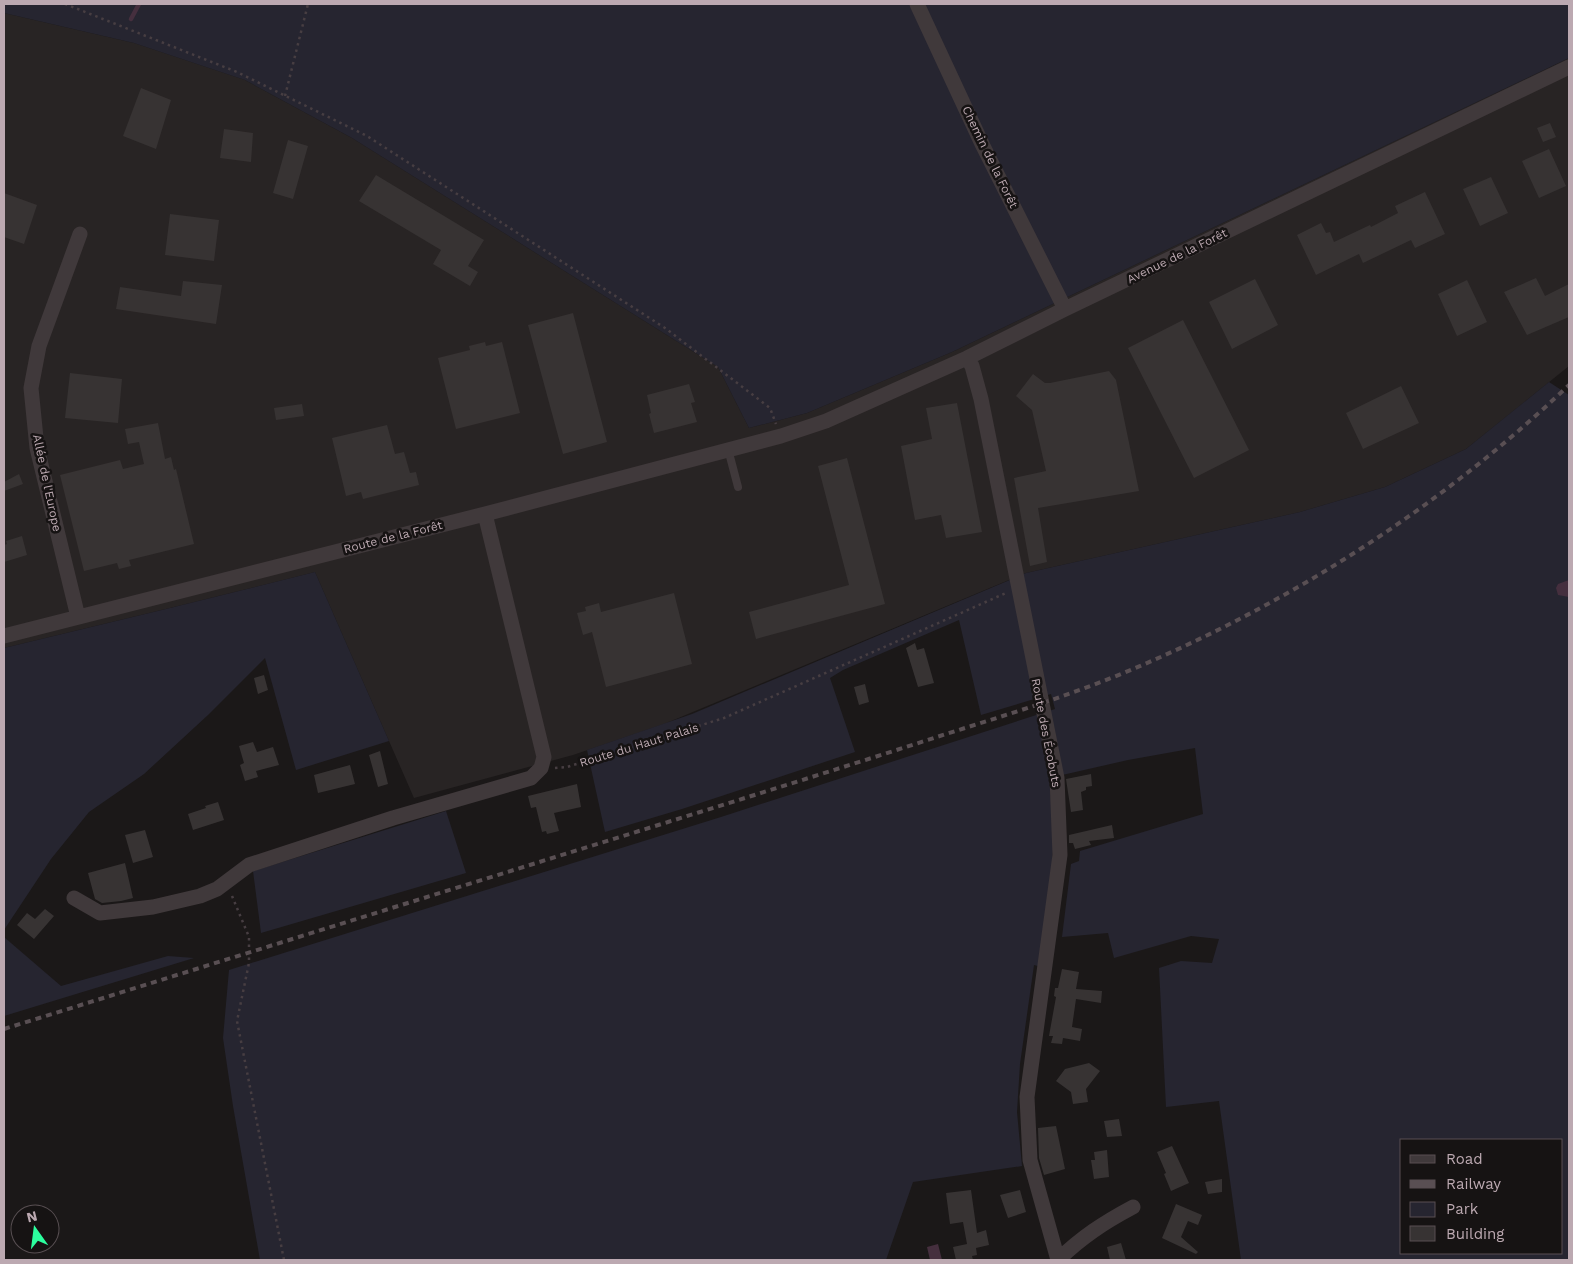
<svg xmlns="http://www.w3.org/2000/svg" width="1573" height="1264" font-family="'Work Sans',sans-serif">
  <rect width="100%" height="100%" fill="#1b1818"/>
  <path fill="#282424" d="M4 13 134 43 245 80 352 138 718 367 749 428 807 413 952 352 1569 58V366L1466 449 1385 487 1300 512 1026 573 664 724 573 755 414 798 315 572 170 608 4 648Z"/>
  <path fill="#262530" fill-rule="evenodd" d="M4 4H1569V58L952 352 807 413 749 428 718 367 352 138 245 80 134 43 4 13Z
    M1549 382 1569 395V1260H1241L1219 1101 1166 1107 1159 968 1181 961 1212 963 1219 939 1191 936 1114 958 1108 933 1062 937 1071 864 1079 861 1080 851 1203 814 1195 748 1128 760 1049 778 1054 830 1051 887 1038 966 1034 965 1020 1064 1017 1112 1022 1166 913 1182 886 1260H260L233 1106 223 1038 229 970 721 817 1055 709 1051 694 981 715 959 620 843 670 830 678 855 752 682 809 605 832 587 750 692 714 1026 573 1300 512 1385 487 1466 449ZM1402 1140H1562V1253H1402Z
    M315 572 389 741 296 770 265 658 208 715 144 774 89 812 51 859 4 930V648L170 608Z
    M446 811 466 873 261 933 253 871Z
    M4 937 61 986 168 956 194 958 4 1016Z"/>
  <path fill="#452f3e" d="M1569 580V597L1558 595 1556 588 1558 584Z
    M938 1244 942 1260H930L927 1247Z"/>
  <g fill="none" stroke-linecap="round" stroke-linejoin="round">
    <path stroke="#452f3e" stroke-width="4.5" d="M131 19 139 4"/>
  </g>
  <path fill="#373333" d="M141 88 171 100 156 149 123 136Z
    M1550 123 1556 137 1543 142 1537 128Z
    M224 129 253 133 251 162 220 158Z
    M288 140 308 146 293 199 273 193Z
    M1549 149 1566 186 1539 198 1522 161Z
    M376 175 484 240 468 266 478 272 470 286 433 264 441 250 359 201Z
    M1491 177 1508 213 1480 226 1463 189Z
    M1425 192 1445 234 1415 248 1411 240 1363 263 1359 254 1316 275 1297 235 1321 223 1326 233 1330 232 1334 242 1370 225 1371 227 1398 213 1395 206Z
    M4 193 37 205 24 244 4 237Z
    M170 214 219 220 214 261 165 255Z
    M1536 278 1545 296 1569 284V317L1527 335 1504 292Z
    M1255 279 1278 325 1232 349 1209 302Z
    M1467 280 1487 322 1457 336 1438 294Z
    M183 281 222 285 216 324 116 309 120 287 181 296Z
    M573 313 607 442 563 454 528 325Z
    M1183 320 1249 450 1194 478 1128 348Z
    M485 342 486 346 502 342 520 413 456 429 438 358 470 350 469 346Z
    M1109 371 1116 380 1139 491 1038 508 1047 562 1030 566 1014 478 1046 471 1032 410 1016 396 1033 374 1045 383H1050Z
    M70 373 122 379 118 423 65 418Z
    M689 384 695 402 691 403 697 422 654 433 649 414 651 413 647 395Z
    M1401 386 1419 423 1363 449 1346 413Z
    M957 403 982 532 946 538 941 515 915 520 901 446 932 439 926 408Z
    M302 404 304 416 276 420 274 408Z
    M158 423 165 459 171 457 174 470 176 469 194 544 129 560 131 566 119 569 117 563 84 571 60 475 120 460 123 469 144 464 139 442 128 444 125 429Z
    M387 425 395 454 404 452 410 473 416 472 419 485 363 499 361 492 346 496 332 438Z
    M847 458 885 604 756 639 749 612 849 585 818 466Z
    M19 474 23 484 4 491V482Z
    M22 536 27 555 4 562V545L7 544 6 541Z
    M674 593 692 664 606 687 592 632 583 635 577 613 586 611 585 607 599 603 601 612Z
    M915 643 917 650 924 648 934 683 918 687 906 648Z
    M264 675 268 690 258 694 254 678Z
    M865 684 869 702 859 705 854 687Z
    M253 742 257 752 273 747 279 765 256 771 258 777 245 781 240 765 244 763 239 746Z
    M380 751 388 784 378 787 369 755Z
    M350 765 355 784 318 793 314 775Z
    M1091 774 1092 786 1086 787V790L1081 792 1083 810 1071 812 1066 779Z
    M577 784 581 807 554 813 559 831 547 834 546 831 542 832 536 807 531 808 528 796Z
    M218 802 224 820 193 830 188 814 206 808 205 806Z
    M1112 825 1114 838 1089 841 1091 845 1075 849 1073 843H1069V835Z
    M145 830 153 857 133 863 125 835Z
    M125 863 133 898 121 901 102 903 95 899 88 873Z
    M45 909 54 916 34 939 17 925 27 913 35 919Z
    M1062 969 1079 972 1076 989 1102 991 1101 1003 1076 999 1072 1027 1082 1029 1080 1041 1063 1038 1062 1044 1051 1043 1053 1036H1049L1056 997 1054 996 1055 988H1058Z
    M1089 1063 1100 1071 1086 1089 1088 1102 1073 1104 1071 1092 1056 1081 1065 1069Z
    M1119 1119 1122 1136 1107 1137 1104 1121Z
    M1056 1126 1065 1169 1044 1175 1039 1158 1038 1128Z
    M1172 1146 1189 1183 1171 1191 1164 1174 1166 1173 1157 1152Z
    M1107 1150 1109 1177 1094 1179 1091 1160H1095L1094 1152Z
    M1222 1179V1192L1208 1194 1205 1182Z
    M971 1190 977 1233 986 1230 989 1245 976 1248 977 1255 972 1256 973 1260H956L953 1247 967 1244 963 1222 950 1224 946 1193Z
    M1020 1190 1026 1212 1008 1218 1000 1195Z
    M1176 1204 1202 1215 1198 1225 1188 1221 1181 1237 1198 1252 1196 1254 1162 1238Z
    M1121 1243 1126 1260H1110L1107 1247Z"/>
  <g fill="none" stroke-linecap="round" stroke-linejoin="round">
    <path stroke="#473e42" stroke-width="2.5" stroke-dasharray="2.5 4" stroke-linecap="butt" d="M65 4 237 72 367 136 665 328 770 408 776 424
      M285 96 308 4
      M555 768 567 767 724 718 1006 593
      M232 896 249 937V963L237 1021 284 1260"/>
    <path stroke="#40393b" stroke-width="8" d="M728 449 738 487"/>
    <path stroke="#40393b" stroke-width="15" d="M917 4 983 146 1065 309
      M967 358 972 366 981 399 1057 778 1060 855 1027 1097 1030 1160 1058 1260
      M78 617 37 448 31 388 39 346 80 234
      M4 636 485 514 781 436 826 421 967 358 1065 309 1569 67
      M74 898 100 913 153 907 200 896 217 889 249 865 393 818 531 778 541 768 544 757 485 514
      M1058 1260C1082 1237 1103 1223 1133 1207"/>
    <path stroke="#594f53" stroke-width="4" stroke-dasharray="6 5" stroke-linecap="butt" d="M4 1029C225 960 446 891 668 822 761 793 854 764 946 734 1009 714 1072 695 1133 669 1294 601 1443 505 1569 385"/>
  </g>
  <g text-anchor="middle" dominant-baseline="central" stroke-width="5" stroke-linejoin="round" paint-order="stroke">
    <g font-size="12" fill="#bca9b1" stroke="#161313">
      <text transform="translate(990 157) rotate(64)">Chemin de la Forêt</text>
      <text transform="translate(1177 256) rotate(-26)">Avenue de la Forêt</text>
      <text transform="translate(47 483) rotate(78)">Allée de l'Europe</text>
      <text transform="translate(393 537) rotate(-14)">Route de la Forêt</text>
      <text transform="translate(1046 733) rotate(79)">Route des Écobuts</text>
      <text transform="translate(639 745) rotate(-17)">Route du Haut Palais</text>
    </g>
  </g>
  <rect width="1573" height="1264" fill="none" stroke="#bca9b1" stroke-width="10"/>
  <rect x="1400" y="1139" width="162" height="115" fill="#161313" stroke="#584f52"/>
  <rect x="1410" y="1155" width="25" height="8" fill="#40393b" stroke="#584f52"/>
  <text x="1446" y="1164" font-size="15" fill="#bca9b1">Road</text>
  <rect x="1410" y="1180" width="25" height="8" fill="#594f53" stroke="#584f52"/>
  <text x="1446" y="1189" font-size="15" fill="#bca9b1">Railway</text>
  <rect x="1410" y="1202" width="25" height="15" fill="#262530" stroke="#584f52"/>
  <text x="1446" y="1214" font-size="15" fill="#bca9b1">Park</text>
  <rect x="1410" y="1226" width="25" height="15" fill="#373333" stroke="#584f52"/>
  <text x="1446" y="1239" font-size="15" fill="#bca9b1">Building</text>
  <g transform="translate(35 1229) rotate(346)"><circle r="24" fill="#161313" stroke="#584f52"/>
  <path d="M0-4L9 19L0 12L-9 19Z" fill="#2cff9f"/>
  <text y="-8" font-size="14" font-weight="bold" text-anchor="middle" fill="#bca9b1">N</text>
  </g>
</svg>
